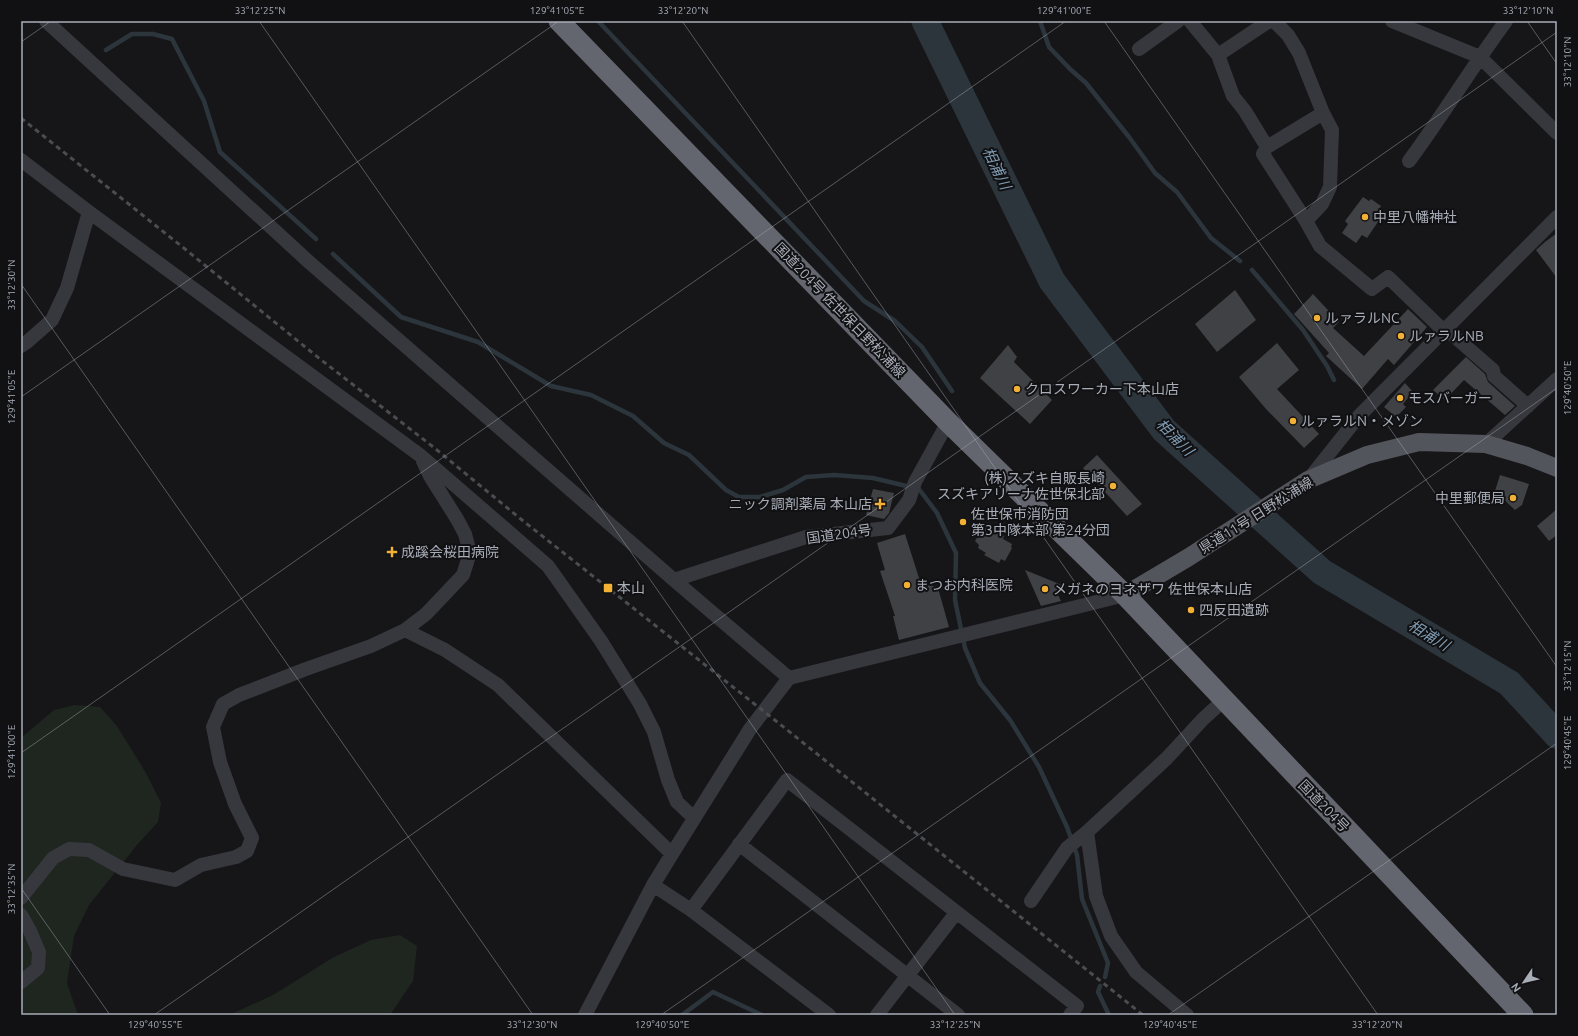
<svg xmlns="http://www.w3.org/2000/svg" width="1578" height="1036" font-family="Ubuntu,'Noto Sans JP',sans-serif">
  <rect width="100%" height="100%" fill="#161618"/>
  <path fill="#1e261f" d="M75 705 100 707 117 726 146 773 161 803 158 822 137 845 89 905 74 936 67 983 78 1015H21V738L54 710Z
    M400 935 417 946 413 981 390 1015H229L273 995 334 957 371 940Z"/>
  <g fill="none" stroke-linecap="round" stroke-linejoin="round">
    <path stroke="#2c353c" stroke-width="4.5" d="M598 21 864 301 895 321 922 347 952 391
      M1040 21 1049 47 1070 69 1086 83 1129 137 1155 173 1177 192 1211 238 1240 261
      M106 50 132 34H153L172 39 204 101 220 152 316 239
      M333 254 401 317 478 342 551 386 591 395 633 416 664 443 689 455 726 490 739 497H760L783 490 806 477 834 475 873 478 919 489 937 513 956 553 955 600 965 648 980 683 1010 720 1039 767 1067 827 1077 855 1082 899 1108 963 1105 977
      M1252 270 1303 330 1327 366 1334 380
      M1100 986 1098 992 1109 1015
      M682 1015 713 992 762 1015"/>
    <path stroke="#2c353c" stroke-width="27" d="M925 21 1052 281 1164 430 1322 572 1509 683 1557 735"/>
  </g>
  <path fill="#404145" d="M1363 197 1369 201 1371 199 1381 206 1379 209 1384 213 1367 238 1362 235 1356 243 1342 233 1348 224 1345 221Z
    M1557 233V278L1536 250 1545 242Z
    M1235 290 1256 320 1217 352 1195 324Z
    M1313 294 1339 322 1333 328 1364 356 1408 309 1427 327 1394 365 1388 359 1362 389 1326 356 1329 353 1294 314Z
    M1277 343 1299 370 1277 389 1319 434 1304 448 1266 409 1239 377Z
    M1008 345 1017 357 1014 362 1052 400 1030 424 980 378Z
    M1466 357 1485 374 1488 382 1515 406 1505 415 1464 380 1445 400 1433 390Z
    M1405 383 1413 392 1403 404 1406 407 1396 417 1384 407Z
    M1097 455 1142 504 1127 516 1083 468Z
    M1500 475 1529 484 1522 505 1515 510 1495 491Z
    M873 489 894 493 889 513 884 519 866 515Z
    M1557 509V535L1549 541 1537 526Z
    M984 525 1004 536 1003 539 1012 544 1011 547 1012 548 1005 561 1001 559 999 563 984 555 986 553 978 548 979 545 975 541Z
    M905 534 920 581 938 588 949 627 899 640 893 616H895L880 571 885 570 877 543Z
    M1025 570 1062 585 1056 591 1061 601 1041 606Z"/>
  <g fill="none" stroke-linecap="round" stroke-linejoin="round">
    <path stroke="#37383d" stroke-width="14" d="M46 21 309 262 674 580 789 678
      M1190 21 1218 55 1233 96 1245 111 1267 147 1263 154 1306 221 1320 246 1372 289 1388 277 1444 331
      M1274 21 1288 35 1299 53 1323 113 1332 130 1330 187 1322 204 1306 221
      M1392 21 1480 57 1557 133
      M1139 49 1178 21
      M1218 55 1269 21
      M1267 147 1323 113
      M21 160 89 212 421 456 548 566 601 641 640 704 654 732 668 780 677 802 694 818
      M1409 161C1443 115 1472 67 1506 21
      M1446 329 1493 370 1494 376 1528 406
      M21 346 27 342 52 320 67 288 89 212
      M1486 444 1557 379
      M1308 480 1359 416 1557 217
      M674 580 806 537 888 528 909 500 915 482 948 422
      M405 630 445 650 498 685 672 854
      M1087 832 1096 896 1111 936 1136 972 1187 1015
      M739 844 958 1015
      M653 885 691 910 829 1015
      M21 898 53 858 69 849 89 850 123 869 175 880 201 865 236 857 247 851 252 838 235 804 220 762 213 727 223 704 239 695 306 669 371 646 405 630 426 614 463 575 470 553 465 534 457 519 430 476 423 461
      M1031 901 1067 848 1087 832 1167 758 1203 719 1224 700
      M691 910 787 780 1077 1006 1070 1015
      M21 915 30 931 39 952 38 968 21 982
      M585 1015 653 885 672 854 750 729 789 678 1125 595
      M877 1015 956 913"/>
    <path stroke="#53555c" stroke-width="18" d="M1125 595 1189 557 1308 480 1367 455 1419 442 1486 444 1527 456 1557 468"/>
    <path stroke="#63666e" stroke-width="21" d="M559 21 948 422 1125 595 1523 1015"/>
    <path stroke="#4a4c52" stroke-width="3" stroke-dasharray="5 4" stroke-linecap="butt" d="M21 118 185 249 320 359 432 446 522 520 776 721 1143 1015"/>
  </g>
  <path fill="none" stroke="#a8adb8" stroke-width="1" stroke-opacity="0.45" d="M259 21 955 1015M682 21 1378 1015M1104 21 1557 667M1527 21 1557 64M21 42 51 21M21 284 533 1015M21 397 559 21M21 753 1066 21M21 888 110 1015M154 1015 1557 32M661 1015 1557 388M1168 1015 1557 743"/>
  <g fill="#f2b134" stroke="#111113" stroke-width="1.5">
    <circle cx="1365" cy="217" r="4"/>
    <circle cx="1317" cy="318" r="4"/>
    <circle cx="1401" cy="336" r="4"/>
    <circle cx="1017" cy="389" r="4"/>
    <circle cx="1400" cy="398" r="4"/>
    <circle cx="1293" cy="421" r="4"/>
    <circle cx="1113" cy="486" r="4"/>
    <circle cx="1513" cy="498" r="4"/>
    <path d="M878 498h4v4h4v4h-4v4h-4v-4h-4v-4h4z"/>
    <circle cx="963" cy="522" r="4"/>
    <path d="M390 546h4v4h4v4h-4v4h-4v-4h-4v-4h4z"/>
    <circle cx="907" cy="585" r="4"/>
    <rect x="603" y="583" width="10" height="10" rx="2"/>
    <circle cx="1045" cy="589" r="4"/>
    <circle cx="1191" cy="610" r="4"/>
  </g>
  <g text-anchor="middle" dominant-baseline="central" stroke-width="4" stroke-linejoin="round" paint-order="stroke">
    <g font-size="14" fill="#a8adb8" stroke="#111113" text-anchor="start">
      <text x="1373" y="217">中里八幡神社</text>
      <text x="1325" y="318">ルァラルNC</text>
      <text x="1409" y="336">ルァラルNB</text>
      <text x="1025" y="389">クロスワーカー下本山店</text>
      <text x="1408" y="398">モスバーガー</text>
      <text x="1301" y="421">ルァラルN・メゾン</text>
      <text x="1105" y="478" text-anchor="end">(株)スズキ自販長崎<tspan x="1105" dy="16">スズキアリーナ佐世保北部</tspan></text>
      <text x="1505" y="498" text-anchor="end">中里郵便局</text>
      <text x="872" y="504" text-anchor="end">ニック調剤薬局 本山店</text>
      <text x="971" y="514">佐世保市消防団<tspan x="971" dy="16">第3中隊本部 第24分団</tspan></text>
      <text x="401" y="552">成蹊会桜田病院</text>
      <text x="915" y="585">まつお内科医院</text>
      <text x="617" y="588">本山</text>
      <text x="1053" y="589">メガネのヨネザワ 佐世保本山店</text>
      <text x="1199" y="610">四反田遺跡</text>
    </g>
    <g font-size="14" fill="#a8adb8" stroke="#111113">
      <text transform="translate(840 310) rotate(46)">国道204号 佐世保日野松浦線</text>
      <text transform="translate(1256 515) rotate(-32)">県道11号 日野松浦線</text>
      <text transform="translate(839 534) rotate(-8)">国道204号</text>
      <text transform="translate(1324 806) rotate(46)">国道204号</text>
    </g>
    <g font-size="15" font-style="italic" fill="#7f9bb3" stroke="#111113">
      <text transform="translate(997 168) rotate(64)">相浦川</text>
      <text transform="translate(1175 437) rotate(45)">相浦川</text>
      <text transform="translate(1429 635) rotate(31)">相浦川</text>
    </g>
  </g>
  <rect width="1578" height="1036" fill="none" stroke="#111113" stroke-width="44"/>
  <g transform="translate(1524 982) rotate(235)" stroke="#111113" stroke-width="3" paint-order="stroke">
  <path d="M0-3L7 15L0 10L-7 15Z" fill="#a8adb8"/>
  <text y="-6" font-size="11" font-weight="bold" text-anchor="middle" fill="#a8adb8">N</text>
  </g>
  <rect x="22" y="22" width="1534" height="992" fill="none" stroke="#a8adb8" stroke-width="1.5"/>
  <g font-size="10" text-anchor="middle" fill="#a8adb8">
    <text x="260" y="14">33°12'25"N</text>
    <text x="557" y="14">129°41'05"E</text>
    <text x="683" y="14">33°12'20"N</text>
    <text x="1064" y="14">129°41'00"E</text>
    <text x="1528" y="14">33°12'10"N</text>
    <text transform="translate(1567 62) rotate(-90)" y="4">33°12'10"N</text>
    <text transform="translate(11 285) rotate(-90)" y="4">33°12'30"N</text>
    <text transform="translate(1567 388) rotate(-90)" y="4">129°40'50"E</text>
    <text transform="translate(11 397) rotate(-90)" y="4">129°41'05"E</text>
    <text transform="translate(1567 666) rotate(-90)" y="4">33°12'15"N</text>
    <text transform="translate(1567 743) rotate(-90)" y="4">129°40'45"E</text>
    <text transform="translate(11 752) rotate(-90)" y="4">129°41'00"E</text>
    <text transform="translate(11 889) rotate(-90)" y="4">33°12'35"N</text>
    <text x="155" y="1028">129°40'55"E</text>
    <text x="532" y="1028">33°12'30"N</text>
    <text x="662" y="1028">129°40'50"E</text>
    <text x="955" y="1028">33°12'25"N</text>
    <text x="1170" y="1028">129°40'45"E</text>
    <text x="1377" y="1028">33°12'20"N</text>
  </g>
</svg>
